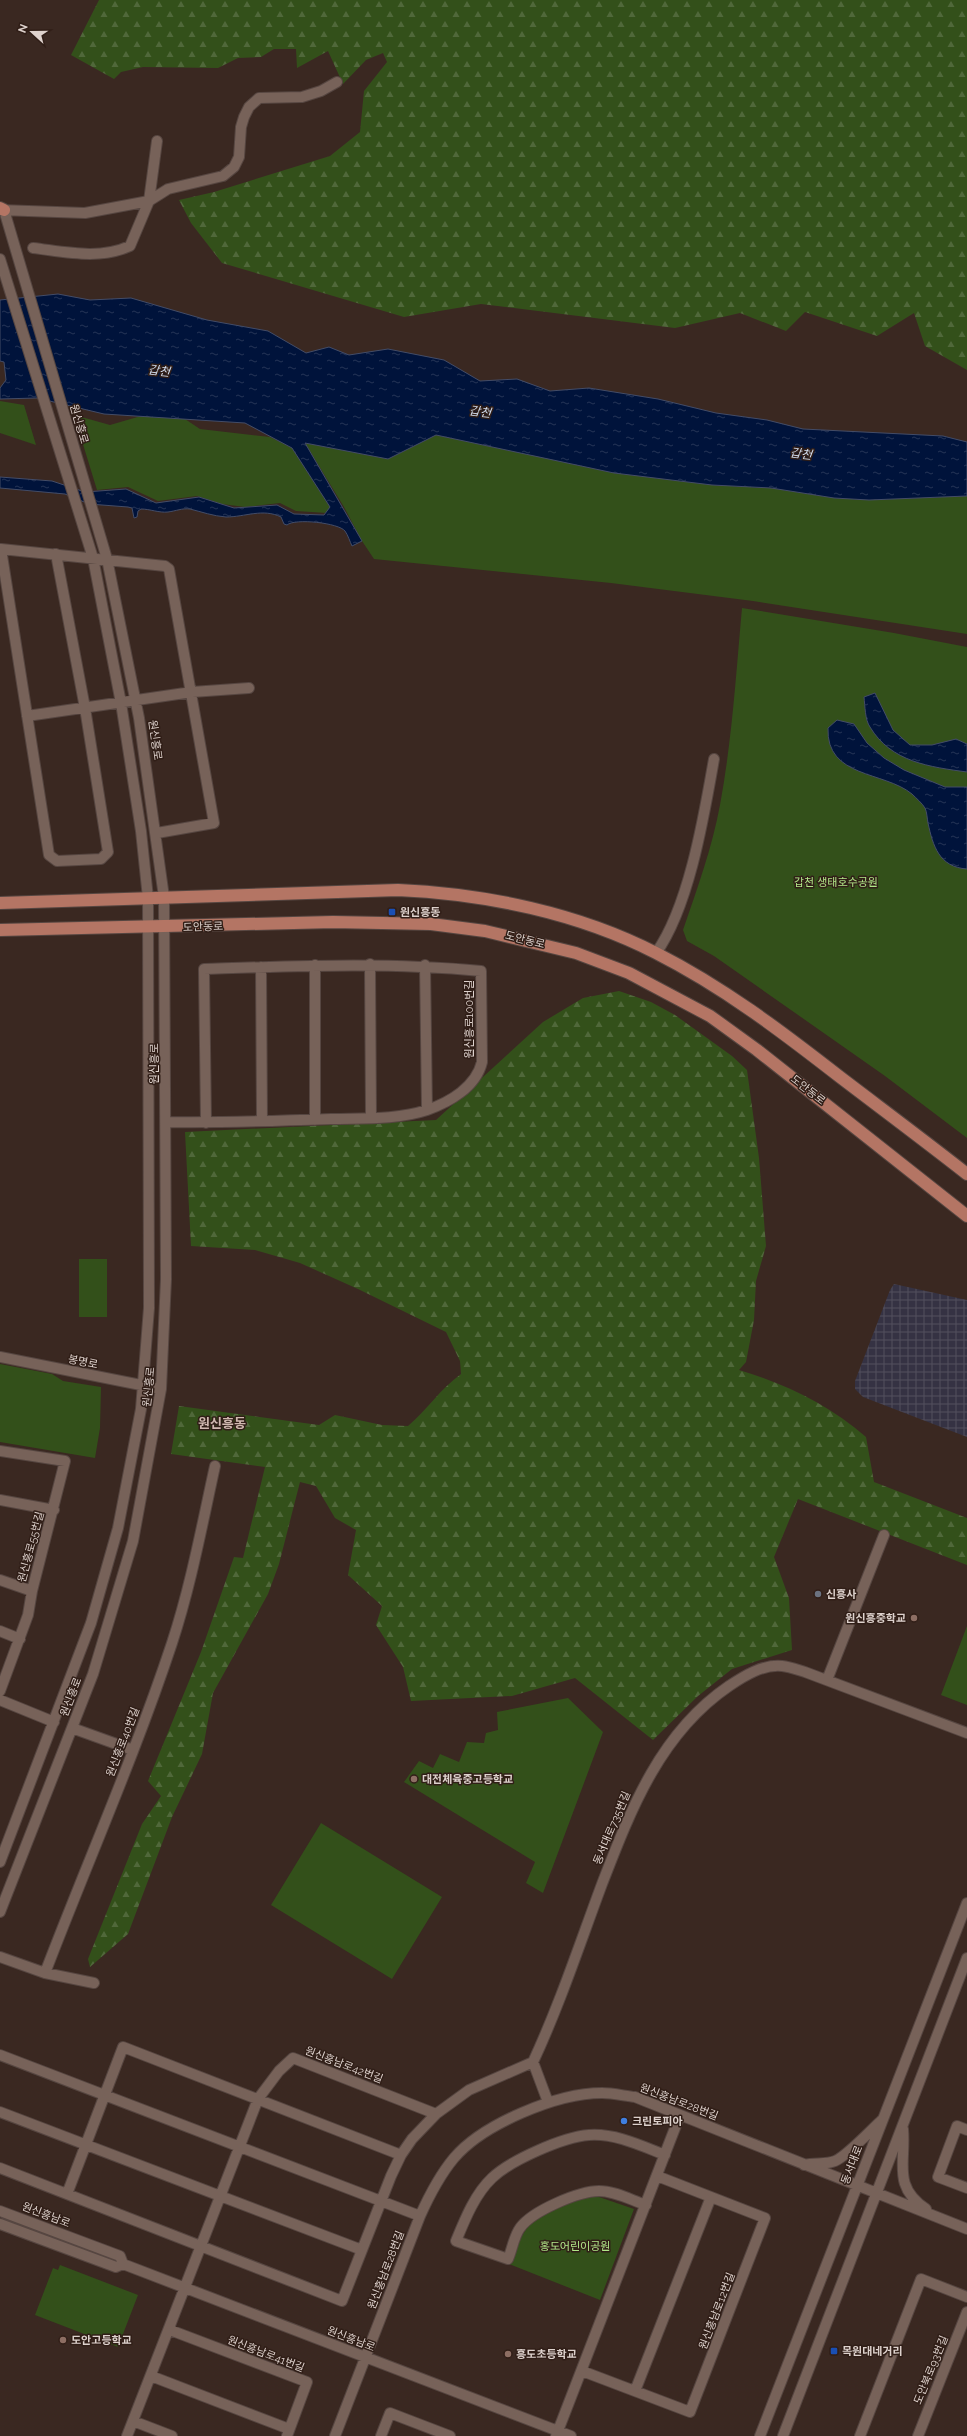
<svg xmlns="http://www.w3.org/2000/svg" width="967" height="2436" font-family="Raleway,'Noto Sans KR',sans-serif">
  <defs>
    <pattern id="industrial-grid" width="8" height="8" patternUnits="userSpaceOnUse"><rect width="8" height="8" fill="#353243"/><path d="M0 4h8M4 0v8" fill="none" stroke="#524f5d"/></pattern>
    <pattern id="forest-firs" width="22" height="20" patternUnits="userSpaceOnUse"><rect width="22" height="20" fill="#33501a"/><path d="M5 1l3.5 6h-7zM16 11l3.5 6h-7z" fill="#50683a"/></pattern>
    <pattern id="water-ripples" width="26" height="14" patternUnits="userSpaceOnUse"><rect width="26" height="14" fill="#00133b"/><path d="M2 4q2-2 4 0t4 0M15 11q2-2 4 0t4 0" fill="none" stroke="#253456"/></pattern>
  </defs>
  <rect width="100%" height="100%" fill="#3a2821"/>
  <path fill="url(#industrial-grid)" d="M894 1284 967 1300V1437L863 1397 855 1389V1381L890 1290Z"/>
  <path fill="#33501a" d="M0 401 24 405 36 445 0 433Z
    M78 416 110 425 141 416 185 419 200 429 270 437 292 448 330 507 327 513 296 511 280 503 245 507 222 504 197 496 158 501 128 487 97 490 78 428Z
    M436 435 614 473 712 485 771 488 834 498 869 500 967 496V634L753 601 611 583 374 559 362 541 344 507 305 443 388 459Z
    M742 608 894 633 967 647V1138L885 1076 714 956 687 941 683 930C697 889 712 848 720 805 732 740 736 674 742 608Z
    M79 1259H107V1317H79Z
    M0 1364 52 1374 63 1381 101 1387 100 1428 95 1458 0 1442Z
    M967 1626V1705L941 1695Z
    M568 1698 603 1732 543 1893 526 1883 535 1862 404 1782 419 1761 433 1768 440 1754 459 1762 467 1742 484 1743 486 1733 498 1730 497 1712Z
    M321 1823 442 1897 392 1979 271 1905Z
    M585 2196 599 2197 634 2209 600 2300 509 2264C529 2214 537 2216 585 2196Z
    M60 2265 138 2295 118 2347 35 2315 53 2268 58 2270Z"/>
  <path fill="url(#forest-firs)" d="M99 0H967V370L925 346 914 313 877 336 805 312 786 331 740 313 675 328 481 304 404 317 222 263 191 223 179 200 214 192 330 156 360 132 364 91 387 62 383 53 366 60 343 84 328 51 297 68 296 49H274L261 57 238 58 218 68 143 67 121 72 114 79 71 55Z
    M619 991 651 1002 675 1015 732 1056 747 1070 759 1158 766 1246 756 1281 754 1320 746 1362 739 1370C786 1384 829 1405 866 1437L874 1482 967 1518V1565L798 1499 774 1557 789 1598 792 1650 732 1669 698 1696 653 1740 575 1678 512 1696 411 1701 403 1667 376 1625 382 1606 348 1575 356 1530 335 1518 316 1486 300 1482 279 1564 268 1594 213 1693 202 1754 172 1817 128 1934 90 1967 88 1959 142 1824 161 1796 148 1781 201 1652 234 1557 243 1558 265 1467 171 1454 179 1406 319 1425 335 1415 382 1425 408 1426C427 1410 440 1389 461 1374L460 1361 446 1332 358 1289 300 1263 255 1250 191 1246 185 1132 436 1120 543 1022 583 998Z"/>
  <path fill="url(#water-ripples)" stroke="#434c67" d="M58 294 90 300 131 298 207 320 268 331 306 353 329 347 349 355 388 349 444 360 480 381 517 379 550 391 589 388 658 399 716 413 767 420 803 429 943 436 967 442V496L869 500 834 498 771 488 712 485 614 473 436 435 388 459 305 443 362 541 352 546C350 542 348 535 345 531 339 523 295 518 287 525L284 524 281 517C263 508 245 517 226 517 213 516 202 512 190 509 182 508 176 511 168 512 159 513 150 509 141 509L138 511 137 517 134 518 132 508 128 507 89 504 65 494 0 488V477L52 481 85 492 126 489 156 503 199 497 234 508 277 505 294 514 324 515 330 507 292 448 245 423 104 414 37 398 0 399V388L6 380 4 362 0 361V300Z
    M875 693 893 730 910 745H932L956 739 967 744V772C930 767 891 762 870 727 865 720 865 706 864 697Z
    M837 720 854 724 867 743 884 758 904 770 945 787H967V869C939 867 933 846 928 823 927 818 927 812 925 808 922 803 916 798 912 794 884 771 826 778 828 728Z"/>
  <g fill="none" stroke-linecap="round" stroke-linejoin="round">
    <g stroke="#564641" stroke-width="12">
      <path id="minor" d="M0 210 85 213 149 201 157 141
        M33 248C66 252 99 260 130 246L149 201 168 189 223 176 234 167 239 157 241 127 244 117 249 107 259 98 302 97 321 91 337 82
        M0 259 93 558 121 703 141 831 148 898 149 1308 141 1409 118 1528 91 1623 0 1862
        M56 554 85 708 108 852 101 859 57 861 49 855 1 549 165 566 169 569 214 823 157 833
        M27 716 192 692 249 688
        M656 953C689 907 704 816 714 759
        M370 964 371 1118
        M315 965V1120
        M425 965 427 1110
        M261 967 262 1121
        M167 1122C221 1123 276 1121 331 1119 362 1118 397 1120 427 1110 450 1102 476 1087 482 1062L481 971C389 962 297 966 204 969L206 1123
        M0 1357 161 1389
        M0 1451 65 1461 32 1591 28 1615 0 1691
        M0 1500 54 1510
        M0 1580 32 1591
        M0 1631 20 1639
        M827 1680 884 1535
        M0 1700 54 1722
        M72 1728 133 1750
        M0 1912 93 1674 133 1541 161 1389 166 1279 164 897 139 718 107 559 4 210
        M0 1957 45 1973 94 1983
        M45 1973C87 1863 135 1755 172 1643 191 1585 202 1525 215 1466
        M0 2055 420 2216
        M548 2102 533 2062C560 2004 580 1943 602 1884 631 1809 660 1733 729 1686 744 1676 763 1664 782 1666 790 1667 798 1670 805 1672L967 1733
        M0 2112 362 2250
        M903 2129C906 2163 892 2186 926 2209
        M967 2130 957 2126 938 2177 967 2188
        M804 2165C815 2162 825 2165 835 2161 847 2156 871 2130 882 2120
        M0 2168 342 2301 391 2176 401 2155 412 2139 436 2114 469 2090 533 2062
        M67 2194 123 2047 401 2155
        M646 2205C631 2200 615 2191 599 2191 579 2191 532 2211 520 2228 514 2236 512 2250 508 2259L456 2241C465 2219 475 2194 492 2178 511 2160 563 2137 589 2135 615 2133 642 2146 665 2155
        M0 2211 120 2256 123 2264
        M0 2224 116 2267 123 2264 571 2436
        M170 2330 307 2382 287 2436
        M582 2371 690 2412 765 2218 657 2176
        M151 2376 289 2429
        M635 2391 711 2197
        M133 2421 172 2436
        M127 2436 258 2099 279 2071 293 2058 436 2114
        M335 2436 420 2216C429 2196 439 2176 454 2158 483 2124 557 2093 602 2093 613 2093 625 2096 635 2097L967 2229
        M381 2436 390 2413 450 2436
        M556 2436 680 2115
        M760 2436 967 1903
        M783 2436 967 1958
        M860 2436 921 2279 967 2297
        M918 2436 967 2312"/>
    </g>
    <g stroke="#564641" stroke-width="14">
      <path id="major" d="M0 208 4 210
        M0 903 398 890C486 894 578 913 656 953 723 987 781 1031 840 1077 882 1109 925 1141 967 1174
        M0 930 333 922 431 924 485 931 576 953 629 973 710 1016 757 1050 967 1216"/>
    </g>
    <use href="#minor" stroke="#776259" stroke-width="10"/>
    <use href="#major" stroke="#b47564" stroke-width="12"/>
  </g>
  <g fill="#1a4fb4" stroke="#301e17" stroke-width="1.5">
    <rect x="388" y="908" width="8" height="8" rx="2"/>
    <rect x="830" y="2347" width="8" height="8" rx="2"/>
  </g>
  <circle fill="#6b7280" stroke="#301e17" stroke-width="1.5" cx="818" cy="1594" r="4"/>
  <g fill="#8d6e63" stroke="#301e17" stroke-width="1.5">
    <circle cx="914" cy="1618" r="4"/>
    <circle cx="414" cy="1779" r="4"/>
    <circle cx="63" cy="2340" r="4"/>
    <circle cx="508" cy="2354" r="4"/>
  </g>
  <circle fill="#3f7fe0" stroke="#301e17" stroke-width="1.5" cx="624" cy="2121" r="4"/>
  <g text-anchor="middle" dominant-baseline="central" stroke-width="3" stroke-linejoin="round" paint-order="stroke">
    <g font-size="11" fill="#ded2cd" stroke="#301e17">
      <text transform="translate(79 424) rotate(74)">원신흥로</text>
      <text transform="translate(155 740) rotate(82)">원신흥로</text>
      <text transform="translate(203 927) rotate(-2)">도안동로</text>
      <text transform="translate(525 940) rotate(14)">도안동로</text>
      <text transform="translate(469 1019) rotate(-90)">원신흥로100번길</text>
      <text transform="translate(154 1064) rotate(-90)">원신흥로</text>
      <text transform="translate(808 1090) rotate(38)">도안동로</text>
      <text transform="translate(83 1362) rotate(11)">봉명로</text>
      <text transform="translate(149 1387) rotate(-84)">원신흥로</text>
      <text transform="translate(31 1547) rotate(-75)">원신흥로55번길</text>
      <text transform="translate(71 1697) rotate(-69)">원신흥로</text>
      <text transform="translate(123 1742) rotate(-69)">원신흥로40번길</text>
      <text transform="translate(612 1828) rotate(-67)">동서대로735번길</text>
      <text transform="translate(344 2065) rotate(21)">원신흥남로42번길</text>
      <text transform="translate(679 2102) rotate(21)">원신흥남로28번길</text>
      <text transform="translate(852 2165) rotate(-69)">동서대로</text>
      <text transform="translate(46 2215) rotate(21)">원신흥남로</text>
      <text transform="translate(386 2270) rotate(-69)">원신흥남로28번길</text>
      <text transform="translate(717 2311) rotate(-69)">원신흥남로12번길</text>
      <text transform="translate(351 2339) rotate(21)">원신흥남로</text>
      <text transform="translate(266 2354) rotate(21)">원신흥남로41번길</text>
      <text transform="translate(931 2370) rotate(-68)">도안북로93번길</text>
    </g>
    <g font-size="11" fill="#b1e788" stroke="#301e17">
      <text x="836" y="882">갑천 생태호수공원</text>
      <text x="575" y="2246">홍도어린이공원</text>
    </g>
    <g font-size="11" font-weight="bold" fill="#ded2cd" stroke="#301e17" text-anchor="start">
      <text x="400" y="912">원신흥동</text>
      <text x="826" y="1594">신흥사</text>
      <text x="906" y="1618" text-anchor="end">원신흥중학교</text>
      <text x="422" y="1779">대전체육중고등학교</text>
      <text x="632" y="2121">크린토피아</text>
      <text x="71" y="2340">도안고등학교</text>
      <text x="842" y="2351">목원대네거리</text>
      <text x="516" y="2354">흥도초등학교</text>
    </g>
    <g font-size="12" font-style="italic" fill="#d2ddef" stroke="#301e17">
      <text transform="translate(159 371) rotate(7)">갑천</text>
      <text transform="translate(480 412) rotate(7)">갑천</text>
      <text transform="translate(801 454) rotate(7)">갑천</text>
    </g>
    <g font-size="13" font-weight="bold" fill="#d0b8af" stroke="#301e17">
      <text x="222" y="1423">원신흥동</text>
    </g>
  </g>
  <g transform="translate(32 32) rotate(291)" stroke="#301e17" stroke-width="3" paint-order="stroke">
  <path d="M0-3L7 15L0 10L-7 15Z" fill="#ded2cd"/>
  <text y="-6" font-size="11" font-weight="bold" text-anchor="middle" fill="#ded2cd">N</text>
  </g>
</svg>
